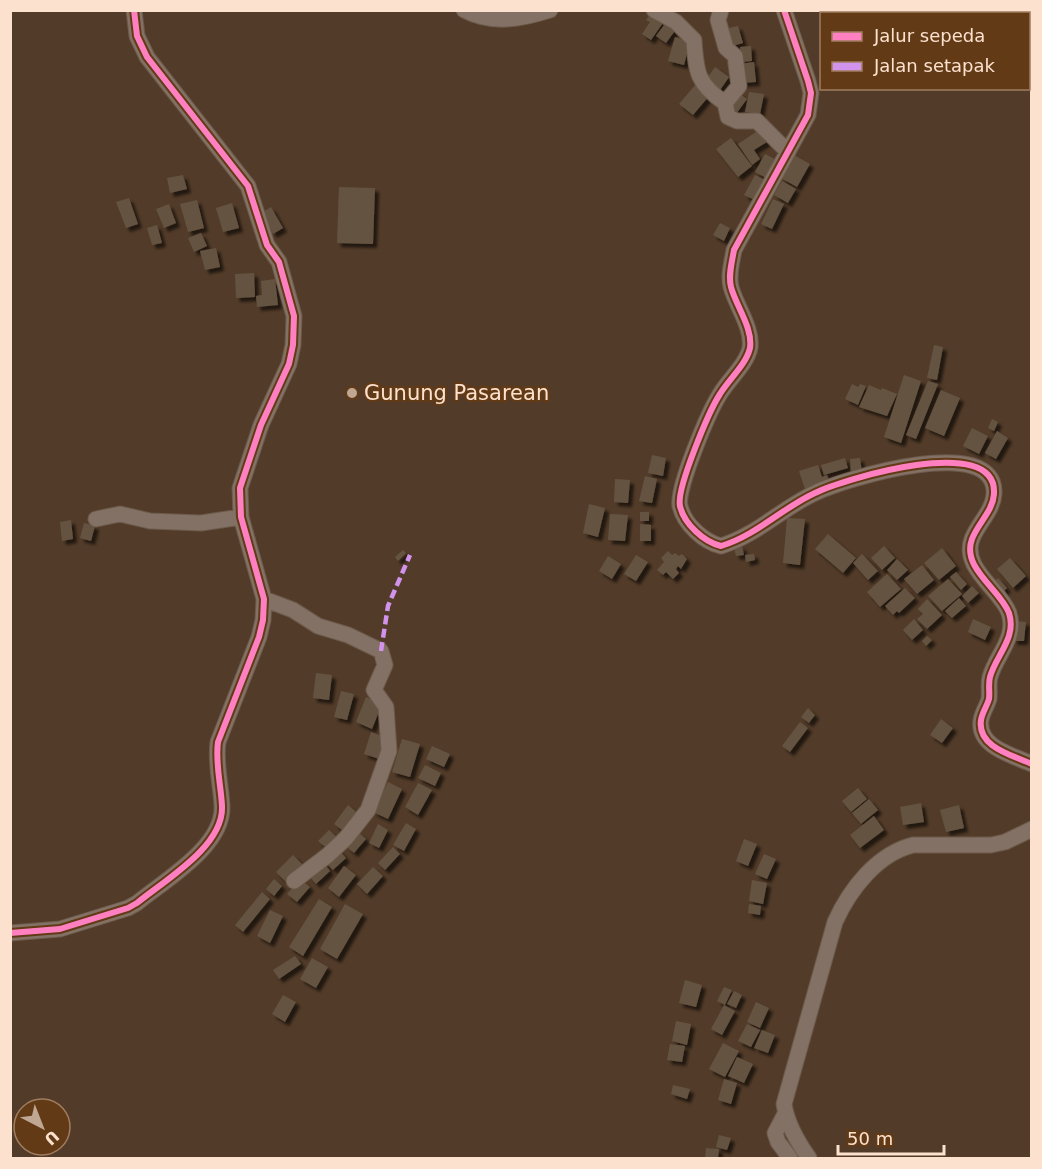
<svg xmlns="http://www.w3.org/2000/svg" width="1042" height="1169" font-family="'DejaVu Sans',sans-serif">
  <defs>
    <filter id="shadow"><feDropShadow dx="4" dy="4" stdDeviation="1.5" flood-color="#0009"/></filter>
  </defs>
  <rect width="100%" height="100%" fill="#523b28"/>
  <path fill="#645341" filter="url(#shadow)" d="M652 12 665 20 651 40 642 34 650 22 646 20Z
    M667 21 677 28 666 43 656 36Z
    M738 26 743 43 729 47 724 29Z
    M675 37 690 42 684 65 668 61Z
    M751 46 752 61 741 62 740 47Z
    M754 62 756 82 741 83 740 64Z
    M715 67 729 77 718 93 704 83Z
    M696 84 710 95 693 115 679 104Z
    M737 92 747 99 736 114 727 108Z
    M749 92 764 94 760 114 745 112Z
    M759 130 767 142 754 150 760 159 752 165 738 144Z
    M731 138 752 166 738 177 716 149Z
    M765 154 777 160 768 179 755 172Z
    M794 155 810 164 797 187 781 178Z
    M183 175 187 189 170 193 167 178Z
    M755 175 767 181 757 201 744 195Z
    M782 181 796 189 788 203 774 195Z
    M339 187 375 188 373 244 337 243Z
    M129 198 138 224 126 228 116 202Z
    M773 199 784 204 772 229 761 224Z
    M197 200 204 228 188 232 180 204Z
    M232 203 239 228 223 232 216 208Z
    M169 204 176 223 164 228 156 209Z
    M271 207 283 228 273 234 261 213Z
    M720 223 730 228 724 241 713 235Z
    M157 225 162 243 152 245 147 228Z
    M201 233 207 246 194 252 188 238Z
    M216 248 220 267 205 270 200 251Z
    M254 273 255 297 236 298 235 274Z
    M275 279 278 305 257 307 256 296 262 295 261 281Z
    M934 345 943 347 937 380 927 378Z
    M904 375 921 381 901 443 884 437Z
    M928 381 938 384 916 439 906 435Z
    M852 384 858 387 860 384 866 386 858 405 845 399Z
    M869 385 881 390 882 388 897 394 887 416 859 407Z
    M941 390 960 398 944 436 925 428Z
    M992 419 998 422 994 431 988 428Z
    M972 428 988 436 979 454 963 446Z
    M997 431 1008 438 996 459 985 453Z
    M652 455 666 458 663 476 648 473Z
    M845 458 848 468 824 475 821 465Z
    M860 458 862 472 851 473 850 459Z
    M818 465 822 477 827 475 829 481 805 489 799 471Z
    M645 476 657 479 652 503 639 501Z
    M615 479 630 480 628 503 614 502Z
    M589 504 605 508 598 537 583 533Z
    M640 512H649V521H640Z
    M610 514 628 515 625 541 608 540Z
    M787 518 805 519 800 565 783 563Z
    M71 520 73 539 62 541 60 522Z
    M84 523 95 526 91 541 80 538Z
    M640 524 651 525V541H640Z
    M828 534 856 558 843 573 815 549Z
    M742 546 744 555 736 556 734 548Z
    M884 546 895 558 882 570 871 558Z
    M942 548 956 566 939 580 924 563Z
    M403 550 406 553 398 561 395 557Z
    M668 551 672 555 675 553 679 556 682 554 687 559 681 569 678 566 676 569 679 573 673 579 666 572 663 575 657 570 664 562 661 558Z
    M754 554 755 560 746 562 745 555Z
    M862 554 878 571 868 580 853 563Z
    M636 555 648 562 636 581 624 574Z
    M608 556 621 564 612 579 599 571Z
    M1010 558 1026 576 1013 588 997 569Z
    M897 559 908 570 897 580 887 570Z
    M922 565 934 580 917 594 904 579Z
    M956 572 967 584 961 590 950 577Z
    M887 574 901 589 880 607 867 592Z
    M998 578 1007 588 1001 594 991 584Z
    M948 579 962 594 942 611 928 596Z
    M972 586 979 593 968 603 962 596Z
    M905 588 915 598 899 613 897 611 893 615 885 606Z
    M959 598 966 606 952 618 945 611Z
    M927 599 942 615 927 629 917 619 923 614 918 609Z
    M914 619 923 630 912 640 903 630Z
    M973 619 991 627 985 640 968 632Z
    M1015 621 1026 622 1024 641H1013Z
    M927 636 932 640 926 646 922 641Z
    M316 673 332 675 329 700 313 698Z
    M341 691 354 694 347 720 334 717Z
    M366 697 382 704 372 729 356 722Z
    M808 708 815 715 809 723 801 717Z
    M941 719 953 728 942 743 930 735Z
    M800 722 808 728 790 752 782 746Z
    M371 732 387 738 379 759 364 754Z
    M402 739 420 744 410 777 392 772Z
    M432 746 450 754 444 767 426 759Z
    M425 765 441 773 435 786 418 778Z
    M388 782 402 789 388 819 373 812Z
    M418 783 432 790 418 815 405 807Z
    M858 788 867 799 851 812 842 801Z
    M869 799 878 810 861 824 852 813Z
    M921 803 924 822 903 825 900 807Z
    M348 805 360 815 346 833 334 824Z
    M959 805 964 828 946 832 940 810Z
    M874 816 884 830 860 848 850 835Z
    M406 823 416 829 404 851 393 845Z
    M378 824 388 830 379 848 369 843Z
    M329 830 340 840 330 851 318 841Z
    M359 833 366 839 354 853 347 847Z
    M744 839 757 844 748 866 736 861Z
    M393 847 400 854 385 870 378 863Z
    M338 849 346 858 333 870 324 861Z
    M764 854 776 859 767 879 755 874Z
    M293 855 303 865 287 883 276 872Z
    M323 862 330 871 316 884 309 876Z
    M344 866 356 875 339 897 328 888Z
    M373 867 383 876 367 894 357 884Z
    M274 879 282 886 274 896 266 889Z
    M300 879 310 887 297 902 287 894Z
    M752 880 767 883 763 904 749 901Z
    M262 892 270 899 243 932 235 925Z
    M319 899 332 907 303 956 289 947Z
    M345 904 363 914 337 959 320 949Z
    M749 904 761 906 760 915 748 913Z
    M270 910 283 916 270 943 257 936Z
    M295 956 301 964 279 979 273 970Z
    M312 958 328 967 316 988 300 979Z
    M685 980 702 985 696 1007 679 1003Z
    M724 987 732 990 725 1005 717 1001Z
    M734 991 742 995 736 1008 727 1004Z
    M283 995 296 1002 285 1022 272 1014Z
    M756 1002 769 1008 760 1028 747 1022Z
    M724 1005 735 1011 722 1035 711 1029Z
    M676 1021 691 1024 687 1045 672 1041Z
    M747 1024 760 1030 751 1047 738 1041Z
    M762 1030 775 1035 768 1053 754 1048Z
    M723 1043 739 1051 725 1077 709 1069Z
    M670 1044 685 1046 682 1062 667 1060Z
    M737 1057 753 1064 744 1083 728 1076Z
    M724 1079 737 1083 731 1104 718 1100Z
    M673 1085 690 1089 687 1099 671 1094Z
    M719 1135 731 1138 727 1150 716 1147Z
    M706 1148 719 1149 718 1158H705Z"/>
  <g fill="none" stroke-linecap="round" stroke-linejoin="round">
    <g stroke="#6c594a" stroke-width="17">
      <path id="minor" d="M464 10C492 25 522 19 550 10
        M654 10 676 22 694 40C696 72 697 84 725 103L728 117 737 121H757L788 152
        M721 10 718 20 726 48 735 56 739 86 725 103
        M784 10 808 81 811 93 808 115 734 250C732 262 728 275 731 287 736 306 753 328 750 348 746 365 729 379 720 394 709 411 676 489 680 506 684 524 704 542 721 546 757 535 782 508 815 493 843 479 998 432 994 494 993 511 978 523 972 539 961 568 1000 589 1009 613 1017 638 996 655 990 677 988 684 990 692 989 699 987 706 982 713 981 720 977 747 1012 755 1032 764
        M96 519 120 514 150 521 201 523 241 517
        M264 599 293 610 318 626 348 635 381 651 385 665 374 690 386 707 389 751 368 810 346 838 328 855 294 881
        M10 933 60 929 128 908 137 903C165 880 224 846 222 806 221 785 215 763 218 742L259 637 263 620 264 599 241 517 240 488 261 425 289 364 293 345 294 316 279 262 267 245 248 186 147 57 137 36 134 10
        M785 1114 775 1133 778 1142 790 1158
        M809 1158C797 1141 787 1124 784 1104L835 922C850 889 877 854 913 845H991L1005 842 1032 829"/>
    </g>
    <use href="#minor" stroke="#827164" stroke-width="15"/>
    <path stroke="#d193ec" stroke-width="4.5" stroke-dasharray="9 4.5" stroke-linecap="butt" d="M381 651 388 606 410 555"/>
    <g stroke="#633a16" stroke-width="10">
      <path id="cycleway" d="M784 10 808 81 811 93 808 115 734 250C732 262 728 275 731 287 736 306 753 328 750 348 746 365 729 379 720 394 709 411 676 489 680 506 684 524 704 542 721 546 757 535 782 508 815 493 843 479 998 432 994 494 993 511 978 523 972 539 961 568 1000 589 1009 613 1017 638 996 655 990 677 988 684 990 692 989 699 987 706 982 713 981 720 977 747 1012 755 1032 764
        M10 933 60 929 128 908 137 903C165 880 224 846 222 806 221 785 215 763 218 742L259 637 263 620 264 599 241 517 240 488 261 425 289 364 293 345 294 316 279 262 267 245 248 186 147 57 137 36 134 10"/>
    </g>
    <use href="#cycleway" stroke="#ff80c0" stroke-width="6"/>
  </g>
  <circle fill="#c0a794" stroke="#633a16" stroke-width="2" cx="352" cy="393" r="6"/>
  <g text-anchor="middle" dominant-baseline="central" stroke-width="4.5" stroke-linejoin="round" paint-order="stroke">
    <g font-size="21" fill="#fbe1ce" stroke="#633a16" text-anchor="start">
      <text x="364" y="393">Gunung Pasarean</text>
    </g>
  </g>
  <rect width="1042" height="1169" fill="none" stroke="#fbe1ce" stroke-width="24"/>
  <rect x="820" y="12" width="210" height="78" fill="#633a16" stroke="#a07d60" stroke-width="1.5"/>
  <rect x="832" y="32" width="30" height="9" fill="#ff80c0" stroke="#a07d60" stroke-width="1.5"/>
  <text x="874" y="42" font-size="18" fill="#fbe1ce">Jalur sepeda</text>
  <rect x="832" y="62" width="30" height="9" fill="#d193ec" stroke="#a07d60" stroke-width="1.5"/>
  <text x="874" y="72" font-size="18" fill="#fbe1ce">Jalan setapak</text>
  <g transform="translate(42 1127) rotate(138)"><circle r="28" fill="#633a16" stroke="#a07d60" stroke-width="1.5"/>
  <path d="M0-4.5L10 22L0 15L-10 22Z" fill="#c0a794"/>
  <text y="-9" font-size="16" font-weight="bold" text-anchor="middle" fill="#fbe1ce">U</text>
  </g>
  <path d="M838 1145v9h106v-9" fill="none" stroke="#fbe1ce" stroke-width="3"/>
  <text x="847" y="1145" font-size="18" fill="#fbe1ce" stroke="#633a16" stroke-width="4.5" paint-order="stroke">50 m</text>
</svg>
